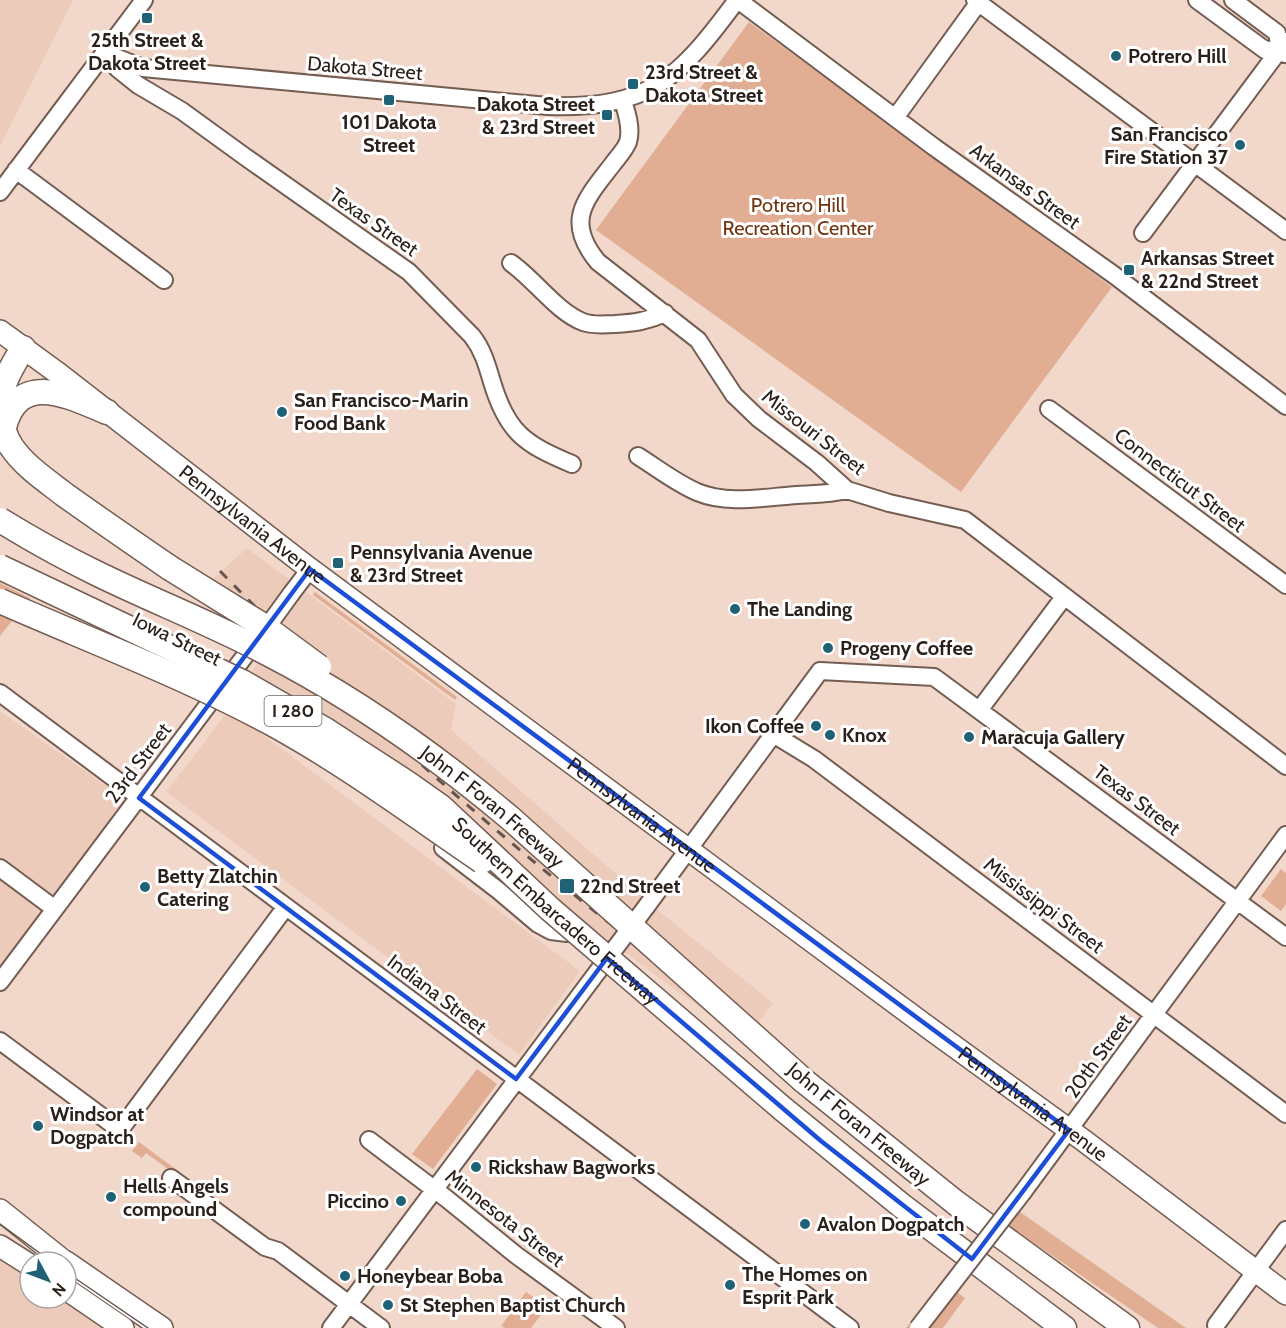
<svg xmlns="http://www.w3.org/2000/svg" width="1286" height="1328" font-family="Cabin,sans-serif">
  <rect width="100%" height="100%" fill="#f2d8cb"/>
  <path fill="#eccbba" d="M0 0H73L0 147Z
    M247 548 456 704 451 730 655 908 773 1003 745 1041 249 675 269 647 208 583Z
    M229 710 580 971 519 1055 166 792Z
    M0 711 126 800 0 969Z
    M0 1255 30 1275V1298H64L108 1328H0Z"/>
  <path fill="#e1ae94" d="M749 22 1112 287 961 492 596 230Z
    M0 583 30 598 0 636Z
    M315 592 457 697 455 700 313 595Z
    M1281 869 1286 873V904L1281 911 1261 896Z
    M477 1069 497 1084 433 1169 412 1154Z
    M139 1142 231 1210 229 1214 146 1153 142 1158 132 1151Z
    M1020 1212 1186 1328H1158L1009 1226Z
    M942 1281 965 1298 943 1328H906Z
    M526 1292 547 1307 531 1328H505L501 1326Z"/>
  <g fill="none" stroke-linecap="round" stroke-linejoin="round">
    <g stroke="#745d52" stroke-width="20">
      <path id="minor" d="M738 0 934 147 1114 275 1286 406
        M975 0 1286 231
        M1197 0 1265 50 1280 49 1285 54
        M1233 0 1277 33 1280 49
        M105 53 143 68 548 106C651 109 679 78 737 0
        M110 58 118 69 138 85 182 111 244 156 409 272 472 336C483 350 487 365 492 382 507 432 524 444 572 464
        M623 101C627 113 632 129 628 142 625 150 617 158 612 165 585 200 564 221 598 262L698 340 734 395 759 419 817 463 847 490 889 503 965 520 1286 766
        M895 118 979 2
        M16 170 164 280
        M0 192 144 0
        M1143 233 1286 41
        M511 263C535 280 557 312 583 322 593 326 605 324 615 324 634 323 648 321 665 313
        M1049 409 1286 585
        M638 456C657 468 676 483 697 492 728 505 765 497 797 495 815 494 830 494 847 490
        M291 594 310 569
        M0 693 850 1328
        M980 709 1064 597
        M773 734 814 759 1286 1114
        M443 848 499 891 538 924 551 931 567 933
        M0 868 55 909
        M646 907 820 671 934 677 1286 937
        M0 982 259 637
        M0 1041 120 1130 285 908
        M369 1140 447 1199 516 1255 616 1328
        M171 1178 265 1247 278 1251 381 1328
        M1023 1192 1286 835
        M1216 1325 1286 1230
        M331 1328 610 955"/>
    </g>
    <g stroke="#745d52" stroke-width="24">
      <g id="major">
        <path id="s1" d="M0 331 59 374 310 569 929 1028 1083 1140 1286 1294"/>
        <path d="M0 1210 65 1262"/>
        <path d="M0 1246 30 1265"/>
        <path d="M66 1262 162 1328"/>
        <path d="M66 1289 123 1328"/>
      </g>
    </g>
    <g stroke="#745d52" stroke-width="27">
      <path id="highway" d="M23 348C12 367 0 384 0 407 1 419 4 436 11 446 24 466 47 481 65 495 100 520 135 544 170 568
        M4 427C19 369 71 397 107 412
        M804 1081 956 1203 1127 1328
        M783 1109 902 1206 1064 1328"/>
    </g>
    <use href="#minor" stroke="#fff" stroke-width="16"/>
    <use href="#major" stroke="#fff" stroke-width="21"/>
    <use href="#highway" stroke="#fff" stroke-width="24"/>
    <path stroke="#64554e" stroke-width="1.5" d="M0 1224 52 1262
      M66 1272 148 1328"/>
    <path stroke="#64554e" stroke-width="3" stroke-dasharray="10 10" stroke-linecap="butt" d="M220 571C381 736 549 883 736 1019"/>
    <g stroke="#745d52" stroke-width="20" stroke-linecap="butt">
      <path id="minor-bridge" d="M262 634 291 594
        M610 955 646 907
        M918 1328 1023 1192"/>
    </g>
    <g stroke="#745d52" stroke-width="27" stroke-linecap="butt">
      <g id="highway-bridge">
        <path id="s2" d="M0 520C31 539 63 557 96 573 153 601 213 624 269 654 356 699 435 755 510 818L804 1081"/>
        <path id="s3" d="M0 567 242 682 327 731 407 783 441 807 550 909 783 1109"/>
        <path d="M170 568 262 625 319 667"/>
        <path d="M0 601C91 641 186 677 273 724 346 764 413 814 482 861"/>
      </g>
    </g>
    <use href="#minor-bridge" stroke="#fff" stroke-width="16"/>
    <use href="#highway-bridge" stroke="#fff" stroke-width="24"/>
  </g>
  <path fill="none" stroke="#1d4ed8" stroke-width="4.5" stroke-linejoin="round" d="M310 569 1069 1130 972 1259 821 1141 607 958 516 1079 139 798Z"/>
  <g fill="#1f6275" stroke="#fff" stroke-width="2">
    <rect x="141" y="12" width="12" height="12" rx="3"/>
    <circle cx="1116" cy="56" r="6"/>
    <rect x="627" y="78" width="12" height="12" rx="3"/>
    <rect x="383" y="94" width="12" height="12" rx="3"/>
    <rect x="601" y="109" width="12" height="12" rx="3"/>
    <circle cx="1240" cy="145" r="6"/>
    <rect x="1123" y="264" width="12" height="12" rx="3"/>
    <circle cx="282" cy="412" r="6"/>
    <rect x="332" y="557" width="12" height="12" rx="3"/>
    <circle cx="735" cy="609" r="6"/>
    <circle cx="828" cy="648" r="6"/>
    <circle cx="816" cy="726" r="6"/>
    <circle cx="830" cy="735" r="6"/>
    <circle cx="969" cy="737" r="6"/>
    <rect x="559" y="878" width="16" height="16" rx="3"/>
    <circle cx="145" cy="887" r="6"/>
    <circle cx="38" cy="1126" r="6"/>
    <circle cx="476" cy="1167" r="6"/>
    <circle cx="111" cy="1197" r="6"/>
    <circle cx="401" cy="1201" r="6"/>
    <circle cx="805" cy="1224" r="6"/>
    <circle cx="345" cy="1276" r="6"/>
    <circle cx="730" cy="1285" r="6"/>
    <circle cx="388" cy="1305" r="6"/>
  </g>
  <g text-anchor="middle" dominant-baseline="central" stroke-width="6" stroke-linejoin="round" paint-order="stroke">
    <rect fill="#fff" stroke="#6b6460" stroke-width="1.5" x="264.5" y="696" width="57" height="30" rx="4.5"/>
    <g font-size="18" font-weight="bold" fill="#2b211c">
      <text x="293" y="711">I 280</text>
    </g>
    <g font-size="20" font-weight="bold" fill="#2b211c" stroke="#fff" text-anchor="start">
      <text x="147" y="40" text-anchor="middle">25th Street &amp;<tspan x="147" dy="23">Dakota Street</tspan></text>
      <text x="1128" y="56">Potrero Hill</text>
      <text x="645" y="72">23rd Street &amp;<tspan x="645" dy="23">Dakota Street</tspan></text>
      <text x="595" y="104" text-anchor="end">Dakota Street<tspan x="595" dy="23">&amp; 23rd Street</tspan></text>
      <text x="389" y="122" text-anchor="middle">101 Dakota<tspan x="389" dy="23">Street</tspan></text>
      <text x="1228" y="134" text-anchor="end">San Francisco<tspan x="1228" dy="23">Fire Station 37</tspan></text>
      <text x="1141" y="258">Arkansas Street<tspan x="1141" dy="23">&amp; 22nd Street</tspan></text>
      <text x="294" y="400">San Francisco-Marin<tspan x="294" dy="23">Food Bank</tspan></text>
      <text x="350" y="552">Pennsylvania Avenue<tspan x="350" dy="23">&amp; 23rd Street</tspan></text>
      <text x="747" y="609">The Landing</text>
      <text x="840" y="648">Progeny Coffee</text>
      <text x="804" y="726" text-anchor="end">Ikon Coffee</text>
      <text x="842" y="735">Knox</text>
      <text x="981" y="737">Maracuja Gallery</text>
      <text x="157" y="876">Betty Zlatchin<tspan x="157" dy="23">Catering</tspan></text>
      <text x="580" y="886">22nd Street</text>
      <text x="50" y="1114">Windsor at<tspan x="50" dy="23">Dogpatch</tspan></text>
      <text x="488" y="1167">Rickshaw Bagworks</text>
      <text x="123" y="1186">Hells Angels<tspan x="123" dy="23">compound</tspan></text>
      <text x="389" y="1201" text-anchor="end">Piccino</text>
      <text x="817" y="1224">Avalon Dogpatch</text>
      <text x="742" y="1274">The Homes on<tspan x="742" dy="23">Esprit Park</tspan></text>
      <text x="357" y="1276">Honeybear Boba</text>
      <text x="400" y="1305">St Stephen Baptist Church</text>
    </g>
    <g font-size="20" fill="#2b211c" stroke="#fff">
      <text transform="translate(365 68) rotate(5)">Dakota Street</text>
      <text transform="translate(1025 186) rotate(36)">Arkansas Street</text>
      <text transform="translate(374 222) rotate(35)">Texas Street</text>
      <text transform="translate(814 432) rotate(38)">Missouri Street</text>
      <text transform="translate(1180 480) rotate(37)">Connecticut Street</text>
      <text stroke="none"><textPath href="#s1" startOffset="318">Pennsylvania Avenue</textPath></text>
      <text transform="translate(177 639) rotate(26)">Iowa Street</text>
      <text transform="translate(138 763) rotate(-53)">23rd Street</text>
      <text transform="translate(1137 800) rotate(37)">Texas Street</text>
      <text stroke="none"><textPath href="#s2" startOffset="572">John F Foran Freeway</textPath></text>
      <text stroke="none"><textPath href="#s1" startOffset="804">Pennsylvania Avenue</textPath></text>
      <text transform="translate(1044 905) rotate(37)">Mississippi Street</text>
      <text stroke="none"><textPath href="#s3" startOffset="658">Southern Embarcadero Freeway</textPath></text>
      <text transform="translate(437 994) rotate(37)">Indiana Street</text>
      <text transform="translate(1098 1056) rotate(-54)">20th Street</text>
      <text stroke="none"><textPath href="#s1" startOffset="1290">Pennsylvania Avenue</textPath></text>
      <text transform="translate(859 1124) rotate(40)">John F Foran Freeway</text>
      <text transform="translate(505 1218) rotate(38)">Minnesota Street</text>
    </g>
    <g font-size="20" fill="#703510" stroke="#fff">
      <text x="798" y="205">Potrero Hill<tspan x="798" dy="23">Recreation Center</tspan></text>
    </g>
  </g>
  <g transform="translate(48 1280) rotate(131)"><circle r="28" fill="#ffffff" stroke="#aaa6a4" stroke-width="1.5"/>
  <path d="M0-4.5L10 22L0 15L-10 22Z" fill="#1f6275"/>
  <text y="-9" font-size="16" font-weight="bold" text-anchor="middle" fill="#2b211c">N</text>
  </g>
</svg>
